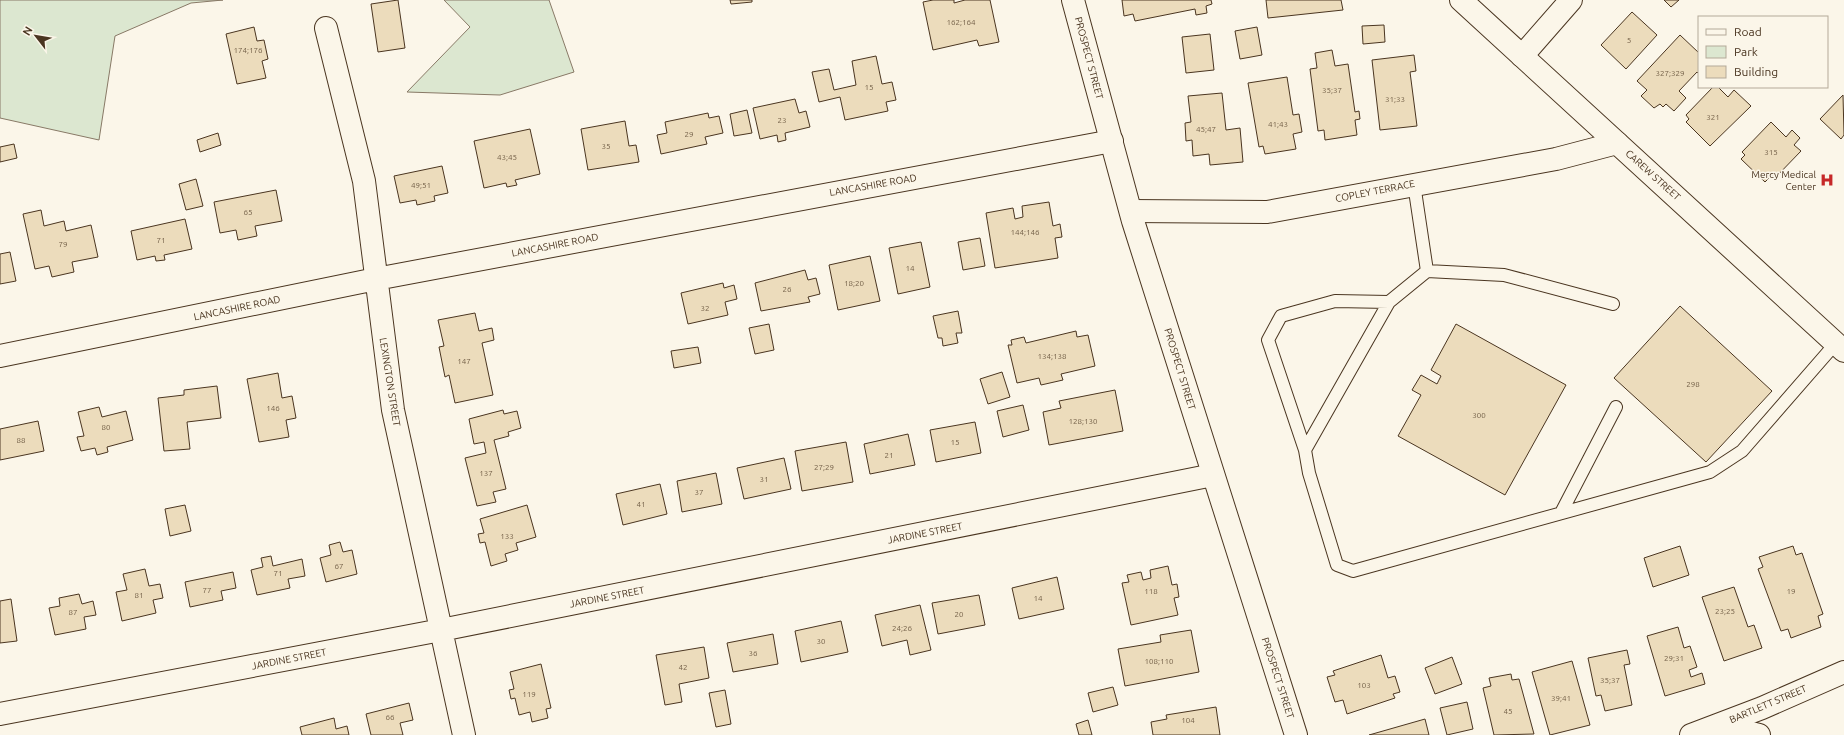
<svg xmlns="http://www.w3.org/2000/svg" width="1844" height="735" font-family="Ubuntu,sans-serif">
  <rect width="100%" height="100%" fill="#fbf6e9"/>
  <path fill="#dce7d0" stroke="#887966" d="M0 0H223L191 3 115 36 99 140 0 118Z
    M444 0H549L574 72 500 95 407 92 470 27Z"/>
  <path fill="#ecdcbc" stroke="#4a3520" d="M398 0 405 48 378 52 371 4Z
    M730 0H752V2L731 4Z
    M933 0H954V3L965 0H990L999 42 979 46 977 40 933 50 923 2Z
    M1122 0H1211L1212 4 1206 6 1207 13 1196 15 1195 9 1135 21 1133 14 1124 16Z
    M1266 0H1341L1343 10 1268 18Z
    M1664 0H1679L1671 7Z
    M1632 12 1657 35 1626 69 1601 45Z
    M1384 25 1385 42 1363 44 1362 26Z
    M254 27 257 41 264 40 268 59 262 61 266 78 237 84 226 34Z
    M1257 27 1262 55 1240 59 1235 31Z
    M1210 34 1214 70 1186 73 1182 37Z
    M1680 35 1699 53V74L1697 72 1679 91 1686 98 1674 111 1666 104 1663 107 1660 104 1654 108 1641 96 1647 90 1637 81Z
    M1332 50 1335 66 1348 64 1355 112 1359 111 1360 119 1355 120 1357 135 1325 140 1324 130 1318 131 1310 69 1317 68 1315 53Z
    M1414 55 1416 71 1410 72 1417 126 1380 130 1372 60Z
    M876 56 882 84 892 82 896 100 886 102 888 111 845 120 840 97 819 102 812 72 829 69 834 90 856 85 852 61Z
    M1287 77 1293 115 1299 114 1302 132 1293 134 1296 149 1265 154 1263 146 1259 147 1248 83Z
    M1713 87H1718L1728 97 1734 90 1751 106 1710 146 1686 122 1689 119 1686 115Z
    M1222 93 1226 130 1240 128 1243 162 1210 165 1209 154 1193 156 1192 140 1186 141 1185 123 1191 122 1188 96Z
    M1843 95 1844 135 1841 139 1820 119Z
    M795 99 799 113 806 111 810 127 785 133 786 140 778 142 777 135 760 139 753 108Z
    M747 110 752 133 734 136 730 114Z
    M708 113 709 118 719 116 723 133 705 137 707 144 661 154 657 135 667 133 665 122Z
    M625 121 629 146 636 145 639 162 588 170 581 129Z
    M1771 122 1786 137 1792 130 1800 138 1794 145 1801 151 1774 179 1771 176 1765 182 1741 159 1745 155 1742 152Z
    M530 129 540 174 515 180 517 185 507 187 506 183 484 188 474 141Z
    M218 133 221 145 200 152 197 140Z
    M14 144 17 158 0 162V147Z
    M442 166 448 193 434 196 435 201 417 205 416 200 400 203 394 176Z
    M196 179 203 206 186 210 179 184Z
    M276 190 282 221 255 226 257 236 238 240 236 230 220 233 214 202Z
    M1049 202 1053 226 1060 224 1062 237 1055 238 1058 258 995 268 986 213 1013 208 1015 219 1023 217 1022 206Z
    M41 210 44 226 64 221 66 231 91 225 98 257 72 262 74 272 52 277 49 266 35 269 23 214Z
    M185 219 192 249 164 255 165 260 156 261 155 256 137 260 131 231Z
    M980 238 985 266 963 270 958 242Z
    M921 242 930 287 898 294 889 248Z
    M10 252 16 281 0 284V254Z
    M870 256 880 301 838 310 829 265Z
    M805 270 808 280 816 278 820 294 808 297 810 302 761 311 755 283Z
    M723 283 724 288 734 285 737 299 725 302 728 315 688 324 681 293Z
    M1680 306 1772 391 1706 462 1614 378Z
    M958 311 962 333H956L958 343 943 346 942 338H938L933 316Z
    M475 313 479 331 492 328 494 340 482 343 493 395 455 403 449 375 445 377 439 347 444 346 438 320Z
    M769 324 774 350 755 354 749 328Z
    M1456 324 1566 385 1505 495 1398 436 1421 395 1412 390 1421 375 1437 384 1441 376 1431 370Z
    M1076 331 1077 337 1088 335 1095 366 1061 374 1063 380 1041 385 1039 378 1017 383 1008 345H1012L1011 340 1024 337 1026 343Z
    M698 347 701 363 674 368 671 351Z
    M1002 372 1010 397 988 404 980 379Z
    M278 373 282 398 292 396 296 418 286 420 289 437 259 442 247 379Z
    M217 386 221 418 187 422 190 449 164 451 158 398 184 395V390Z
    M1115 390 1123 431 1049 445 1043 412 1061 408 1059 401Z
    M1023 405 1029 430 1003 437 997 411Z
    M99 407 102 417 126 411 133 440 107 447 108 452 97 455 95 448 81 451 77 437 84 436 78 412Z
    M503 410 504 414 517 411 521 428 508 432 509 436 494 440 506 489 493 492 496 502 477 506 465 458 486 453 484 442 474 444 469 419Z
    M38 421 44 451 0 460V429Z
    M975 422 981 453 936 462 930 430Z
    M908 434 915 465 870 474 864 444Z
    M846 442 853 482 802 491 795 451Z
    M784 458 791 489 744 499 737 468Z
    M716 473 722 504 682 512 677 481Z
    M660 484 667 514 623 525 616 494Z
    M185 505 191 531 170 536 165 509Z
    M527 505 536 537 516 543 518 550 505 554 507 561 491 566 485 542 480 543 478 534 484 533 480 519Z
    M340 542 343 552 352 550 357 574 326 582 320 558 331 555 329 545Z
    M1680 546 1689 575 1653 587 1644 558Z
    M1793 546 1796 555 1802 553 1823 614 1818 616 1821 627 1791 638 1788 629 1781 631 1758 569 1763 567 1759 557Z
    M271 556 273 566 302 559 305 576 288 579 290 588 257 595 251 570 263 567 261 558Z
    M1168 566 1172 585 1177 584 1179 597 1174 598 1178 615 1131 625 1122 583 1129 582 1127 575 1141 572 1143 580 1151 578 1150 570Z
    M145 569 149 586 160 584 163 598 153 600 156 613 122 621 116 592 127 590 123 574Z
    M233 572 236 588 221 591 223 600 190 607 185 582Z
    M1057 577 1064 609 1019 619 1012 588Z
    M1734 587 1748 627 1754 625 1762 648 1724 661 1702 597Z
    M79 594 82 604 93 601 96 615 84 617 86 629 55 635 49 608 60 606 59 598Z
    M979 595 985 625 938 634 932 603Z
    M11 599 17 641 0 643V601Z
    M920 605 931 650 910 655 907 640 882 646 875 615Z
    M841 621 848 652 801 662 795 631Z
    M1678 627 1684 648 1690 646 1697 667 1689 670 1691 677 1702 673 1705 684 1665 696 1647 636Z
    M1191 630 1199 672 1125 686 1118 649 1161 642 1160 635Z
    M773 634 778 664 733 672 727 643Z
    M704 647 709 678 679 684 682 702 665 705 656 655Z
    M1627 650 1630 664 1624 665 1632 705 1605 711 1601 695 1596 696 1588 658Z
    M1381 655 1388 678 1395 676 1400 692 1393 694 1395 698 1347 714 1343 700 1335 702 1327 677 1335 675 1333 671Z
    M1452 657 1462 684 1435 694 1425 668Z
    M1572 661 1590 725 1550 735 1532 672Z
    M541 664 551 708 546 709 548 718 532 722 530 712 519 715 515 698 511 699 509 690 514 689 510 672Z
    M1511 674 1512 680 1519 679 1534 734 1494 735 1483 688 1491 686 1489 678Z
    M1113 687 1118 705 1093 712 1088 693Z
    M725 690 731 724 716 727 709 693Z
    M1467 702 1473 729 1447 735 1440 708Z
    M409 703 413 720 400 723 403 735H371L366 714Z
    M1216 707 1220 735H1153L1151 722 1167 719 1166 715Z
    M334 718 336 729 347 726 349 735H302L300 727Z
    M1425 719 1429 735H1369Z
    M1088 720 1092 735H1079L1076 724Z"/>
  <g fill="none" stroke-linecap="round" stroke-linejoin="round">
    <g stroke="#4a3520" stroke-width="14">
      <path id="service" d="M1414 184 1427 271 1504 275 1613 304
        M1427 271 1389 302 1305 450 1309 473 1337 565 1353 571 1710 472 1742 451 1836 343
        M1305 450 1268 340 1281 316 1335 301 1389 302
        M1561 513 1616 407"/>
    </g>
    <g stroke="#4a3520" stroke-width="24">
      <path id="minor" d="M326 28 364 181 393 410 464 735
        M1522 56 1571 0
        M1131 211 1267 212 1556 159 1617 143
        M0 356 376 279 1112 141
        M0 714 441 630 1213 475
        M1718 725 1759 735
        M1691 735 1762 708 1844 672"/>
    </g>
    <g stroke="#4a3520" stroke-width="24">
      <path id="secondary" d="M1073 0 1133 221 1296 735"/>
    </g>
    <g stroke="#4a3520" stroke-width="24">
      <path id="primary" d="M1461 0 1844 351"/>
    </g>
    <use href="#service" stroke="#fbf6e9" stroke-width="12"/>
    <use href="#minor" stroke="#fbf6e9" stroke-width="22"/>
    <use href="#secondary" stroke="#fbf6e9" stroke-width="22"/>
    <use href="#primary" stroke="#fbf6e9" stroke-width="22"/>
  </g>
  <defs>
    <g id="hospital-bare" transform="scale(1.08)"><path d="M-5-5h3v3.5h4V-5h3V5h-3V1.5h-4V5h-3Z" fill="#c62828" stroke="#fbf6e9" stroke-width="2.5" paint-order="stroke"/></g>
  </defs>
  <g fill-rule="evenodd">
    <use href="#hospital-bare" x="1827" y="180"/>
  </g>
  <g text-anchor="middle" dominant-baseline="central" stroke-width="3" stroke-linejoin="round" paint-order="stroke">
    <g font-size="8" fill="#725f47">
      <text x="961" y="22">162;164</text>
      <text x="1629" y="40">5</text>
      <text x="248" y="50">174;176</text>
      <text x="1670" y="73">327;329</text>
      <text x="869" y="87">15</text>
      <text x="1332" y="90">35;37</text>
      <text x="1395" y="99">31;33</text>
      <text x="1713" y="117">321</text>
      <text x="782" y="120">23</text>
      <text x="1278" y="124">41;43</text>
      <text x="1206" y="129">45;47</text>
      <text x="689" y="134">29</text>
      <text x="606" y="146">35</text>
      <text x="1771" y="152">315</text>
      <text x="507" y="157">43;45</text>
      <text x="421" y="185">49;51</text>
      <text x="248" y="212">65</text>
      <text x="1025" y="232">144;146</text>
      <text x="161" y="240">71</text>
      <text x="63" y="244">79</text>
      <text x="910" y="268">14</text>
      <text x="854" y="283">18;20</text>
      <text x="787" y="289">26</text>
      <text x="705" y="308">32</text>
      <text x="1052" y="356">134;138</text>
      <text x="464" y="361">147</text>
      <text x="1693" y="384">298</text>
      <text x="273" y="408">146</text>
      <text x="1479" y="415">300</text>
      <text x="1083" y="421">128;130</text>
      <text x="106" y="427">80</text>
      <text x="21" y="440">88</text>
      <text x="955" y="442">15</text>
      <text x="889" y="455">21</text>
      <text x="824" y="467">27;29</text>
      <text x="486" y="473">137</text>
      <text x="764" y="479">31</text>
      <text x="699" y="492">37</text>
      <text x="641" y="504">41</text>
      <text x="507" y="536">133</text>
      <text x="339" y="566">67</text>
      <text x="278" y="573">71</text>
      <text x="207" y="590">77</text>
      <text x="1151" y="591">118</text>
      <text x="1791" y="591">19</text>
      <text x="139" y="595">81</text>
      <text x="1038" y="598">14</text>
      <text x="1725" y="611">23;25</text>
      <text x="73" y="612">87</text>
      <text x="959" y="614">20</text>
      <text x="902" y="628">24;26</text>
      <text x="821" y="641">30</text>
      <text x="753" y="653">36</text>
      <text x="1674" y="658">29;31</text>
      <text x="1159" y="661">108;110</text>
      <text x="683" y="667">42</text>
      <text x="1610" y="680">35;37</text>
      <text x="1364" y="685">103</text>
      <text x="529" y="694">119</text>
      <text x="1561" y="698">39;41</text>
      <text x="1508" y="711">45</text>
      <text x="390" y="717">66</text>
      <text x="1188" y="720">104</text>
    </g>
    <g font-size="10" fill="#4a3520" stroke="#fbf6e9">
      <text transform="translate(1089 58) rotate(75)">PROSPECT STREET</text>
      <text transform="translate(1653 175) rotate(42)">CAREW STREET</text>
      <text transform="translate(873 185) rotate(-10)">LANCASHIRE ROAD</text>
      <text transform="translate(1375 191) rotate(-11)">COPLEY TERRACE</text>
      <text transform="translate(555 245) rotate(-11)">LANCASHIRE ROAD</text>
      <text transform="translate(237 308) rotate(-12)">LANCASHIRE ROAD</text>
      <text transform="translate(1180 369) rotate(73)">PROSPECT STREET</text>
      <text transform="translate(390 382) rotate(81)">LEXINGTON STREET</text>
      <text transform="translate(925 533) rotate(-11)">JARDINE STREET</text>
      <text transform="translate(607 597) rotate(-11)">JARDINE STREET</text>
      <text transform="translate(289 659) rotate(-11)">JARDINE STREET</text>
      <text transform="translate(1278 678) rotate(72)">PROSPECT STREET</text>
      <text transform="translate(1768 704) rotate(-23)">BARTLETT STREET</text>
    </g>
    <g font-size="10" fill="#4a3520" stroke="#fbf6e9" text-anchor="end">
      <text x="1816" y="174">Mercy Medical<tspan x="1816" dy="12">Center</tspan></text>
    </g>
  </g>
  <rect x="1698" y="16" width="130" height="72" fill="#fbf6e9" stroke="#b4a999"/>
  <rect x="1706" y="29" width="20" height="6" fill="#fbf6e9" stroke="#b4a999"/>
  <text x="1734" y="36" font-size="12" fill="#4a3520">Road</text>
  <rect x="1706" y="46" width="20" height="12" fill="#dce7d0" stroke="#b4a999"/>
  <text x="1734" y="56" font-size="12" fill="#4a3520">Park</text>
  <rect x="1706" y="66" width="20" height="12" fill="#ecdcbc" stroke="#b4a999"/>
  <text x="1734" y="76" font-size="12" fill="#4a3520">Building</text>
  <g transform="translate(36 36) rotate(301)" stroke="#fbf6e9" stroke-width="3" paint-order="stroke">
  <path d="M0-3L7 15L0 10L-7 15Z" fill="#4a3520"/>
  <text y="-6" font-size="11" font-weight="bold" text-anchor="middle" fill="#4a3520">N</text>
  </g>
</svg>
